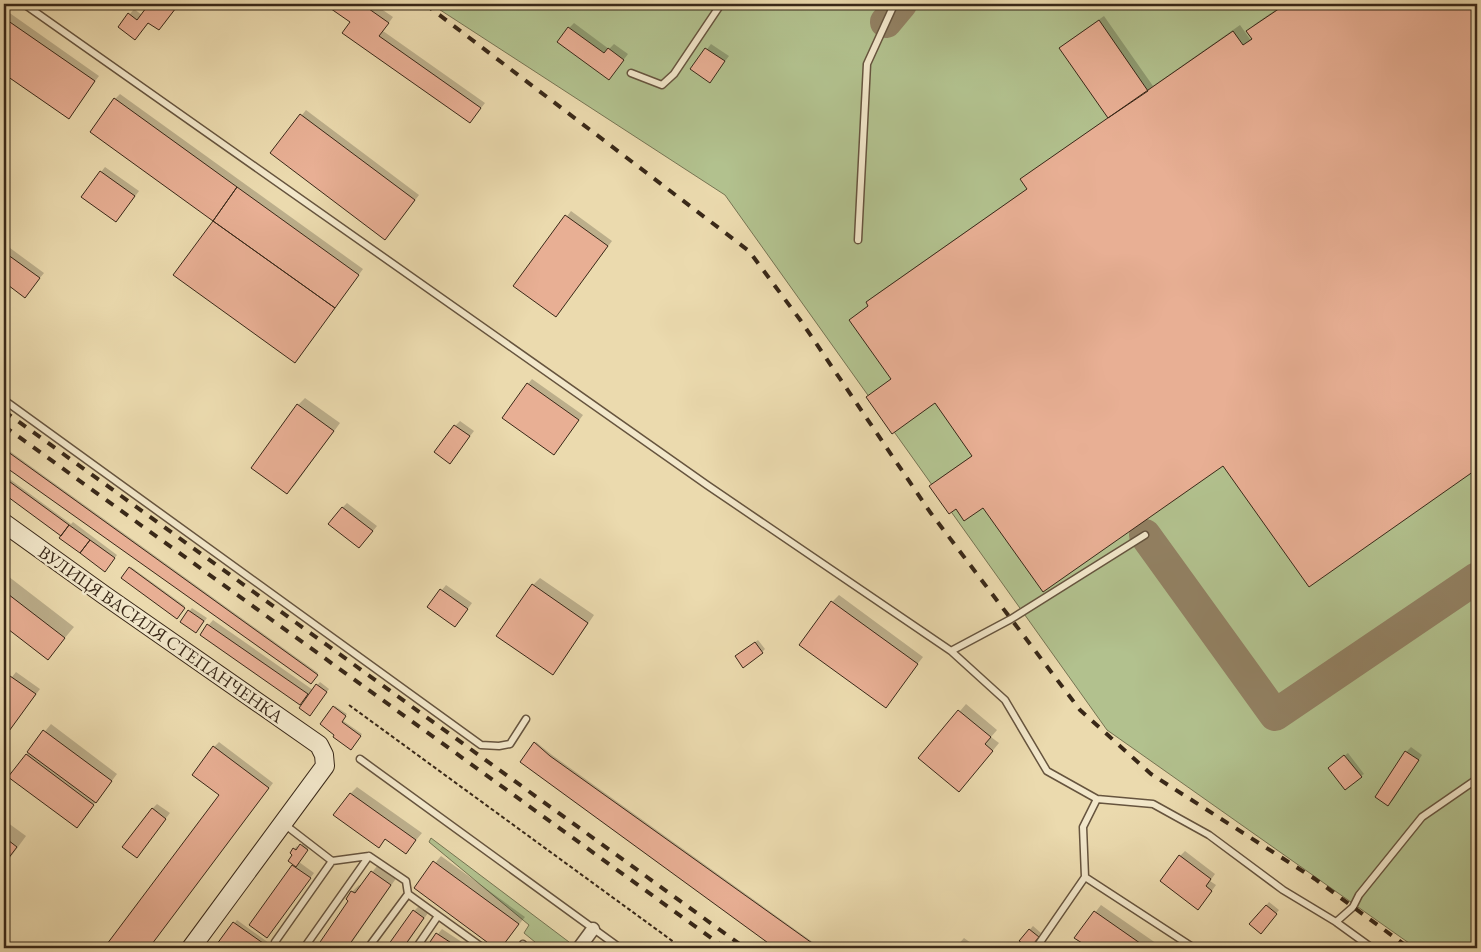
<svg xmlns="http://www.w3.org/2000/svg" width="1481" height="952" font-family="'EB Garamond',serif">
  <rect width="100%" height="100%" fill="#ebdaae"/>
  <filter id="stains"><feTurbulence type="fractalNoise" baseFrequency=".004" numOctaves="4"/><feColorMatrix values="0 0 0 0 .2 0 0 0 0 .09 0 0 0 0 .02 0 0 0 .5 -.17"/></filter>
  <radialGradient id="worn" r=".72"><stop offset=".6" stop-color="#630" stop-opacity="0"/><stop offset="1" stop-color="#630" stop-opacity=".3"/></radialGradient>
  <path fill="#b2c18e" stroke="#767453" d="M431 4H1477V948H1416L1107 730 725 195Z
    M431 838 569 942 568 948H540L541 947 524 933 529 925 429 842Z"/>
  <path fill="#0003" d="M112 4H121L117 8Z
    M151 4H179L164 24 149 22 135 39 120 27 134 9 142 15Z
    M326 4H374L393 17 383 31 485 103 470 122 351 22Z
    M1284 4H1477V468L1309 586 1224 464 984 506 956 507 931 487 937 480 973 455 935 402 867 397 892 378 851 320 869 305 867 302 874 296 1028 188 1022 179 1029 173 1109 117 1061 48 1066 43 1104 16 1153 86 1240 25 1250 39 1253 38 1248 31 1255 24Z
    M4 9 99 76 68 117 4 72Z
    M574 23 609 49 614 44 628 54 609 79 569 28Z
    M711 44 729 56 710 81 692 69Z
    M120 94 363 269 295 361 215 220 115 99Z
    M306 110 419 195 390 233 272 153Z
    M105 167 139 191 121 215 101 172Z
    M571 211 612 241 556 316 515 286Z
    M10 248 44 273 25 296 4 281V256Z
    M532 379 583 415 554 454 528 384Z
    M305 398 340 423 294 486 287 492 298 405Z
    M460 421 474 431 450 462 455 426Z
    M4 447 318 673 310 683 4 464Z
    M4 469 10 473 7 477 71 524 73 522 117 555 108 567 4 493Z
    M347 503 377 526 364 542 342 508Z
    M131 567 185 606 177 617 122 578Z
    M4 573 74 627 48 658 4 625Z
    M540 578 594 615 559 666 552 673 533 585Z
    M446 585 472 603 460 620 429 606Z
    M839 595 923 657 885 706 832 602Z
    M192 608 207 618 196 632 181 621Z
    M213 620 313 690 320 682 329 689 313 711 306 698 300 704 201 634Z
    M758 640 765 649 762 652 740 653Z
    M16 672 40 689 4 737V687Z
    M966 704 997 730 991 737 999 743 966 783 920 758Z
    M335 706 347 714 342 720 362 734 351 749 336 734 322 724Z
    M51 724 117 774 77 827 26 755Z
    M219 742 273 783 148 948H106L221 795 214 747Z
    M536 742 552 755 821 948H777L521 761Z
    M1411 747 1422 755 1393 800 1388 805 1406 752Z
    M1348 753 1364 774 1361 776 1332 765Z
    M357 787 422 833 406 852 387 838 379 846 351 793Z
    M157 804 170 813 141 851 152 809Z
    M4 820 26 836 4 866Z
    M304 842 310 846 299 862 314 873 267 936 295 865 294 849 297 846 299 848Z
    M1185 851 1215 874 1210 881 1216 885 1203 903 1180 856Z
    M441 856 525 917 500 948H498L415 888Z
    M378 865 397 877 348 948H318L350 901 347 899 352 892 359 885 361 886Z
    M1269 902 1279 910 1264 929 1251 924Z
    M421 904 430 910 404 948H388L414 911Z
    M1101 905 1163 948H1092L1076 937Z
    M237 920 276 948H215Z
    M1033 926 1041 933 1029 948 1020 941Z
    M442 929 471 948H427Z
    M964 938 978 948H955Z
    M1322 944 1328 948H1317Z"/>
  <g fill="none" stroke-linecap="round" stroke-linejoin="round">
    <path stroke="#928163" stroke-width="32" d="M886 22 901 4
      M1145 535 1275 715 1477 578"/>
  </g>
  <path fill="#e8af94" stroke="#392818" d="M149 4H179L159 30 148 23 135 40 118 27 128 13 137 20Z
    M324 4H362L389 23 379 36 481 108 470 123 342 33 350 22Z
    M649 4H671L659 8Z
    M1286 4H1477V469L1309 587 1223 466 1043 592 983 508 964 521 956 509 949 514 929 486 972 456 935 403 892 434 866 397 891 379 849 320 868 306 866 302 1027 189 1020 179 1233 31 1243 45 1252 39 1246 31Z
    M4 18 95 81 69 119 4 74Z
    M1099 20 1148 91 1108 118 1059 48Z
    M568 27 604 53 608 48 624 60 609 80 557 42Z
    M705 48 725 61 710 83 690 69Z
    M114 98 237 187 213 221 90 132Z
    M300 114 415 200 385 240 270 153Z
    M100 171 135 196 116 222 81 197Z
    M237 187 359 275 335 308 213 221Z
    M565 215 608 246 556 317 513 286Z
    M213 221 335 308 295 363 173 275Z
    M4 252 40 278 25 298 4 282Z
    M527 383 579 420 554 455 502 418Z
    M297 404 334 431 287 494 251 468Z
    M454 425 470 436 450 464 434 452Z
    M4 449 318 675 311 684 4 466Z
    M6 479 69 525 61 536 4 494V481Z
    M342 507 373 531 359 548 328 524Z
    M69 525 90 540 80 553 59 538Z
    M90 540 115 558 105 572 80 553Z
    M129 567 185 608 177 619 121 578Z
    M532 584 588 623 553 675 496 636Z
    M440 589 468 609 455 627 427 607Z
    M4 591 65 638 48 660 4 626Z
    M831 601 918 664 886 708 799 645Z
    M188 610 204 621 196 633 180 622Z
    M207 624 308 694 300 705 200 635Z
    M755 642 763 653 743 668 735 656Z
    M10 676 36 694 4 738V685Z
    M316 684 327 692 310 716 299 708Z
    M333 706 346 716 342 722 361 736 351 750 333 737 334 735 320 724Z
    M958 710 991 737 985 744 993 751 959 792 918 758Z
    M43 730 112 781 96 803 27 752Z
    M534 742 550 756 819 948H775L520 762Z
    M213 746 269 788 149 948H104L219 795 192 775Z
    M1405 751 1419 760 1388 806 1375 797Z
    M26 754 94 805 77 828 8 777Z
    M1344 755 1362 777 1345 790 1328 768Z
    M350 793 416 840 406 854 385 839 379 848 333 815Z
    M152 808 166 819 137 858 122 847Z
    M4 837 17 847 4 864Z
    M300 844 308 850 296 867 288 861 292 855 290 853 293 848 296 850Z
    M1179 855 1211 879 1206 886 1212 891 1198 910 1160 881Z
    M433 861 519 924 501 948H495L414 888Z
    M292 865 311 878 267 938 249 925Z
    M371 871 391 885 347 948H316L348 901 346 899 351 891 355 893Z
    M1266 905 1277 914 1261 934 1249 924Z
    M413 910 424 918 403 948H386Z
    M1094 911 1147 948H1090L1074 938Z
    M233 922 270 948H214Z
    M1029 929 1039 937 1030 948 1019 941Z
    M436 933 459 948H426Z"/>
  <g fill="none" stroke-linecap="round" stroke-linejoin="round">
    <g stroke="#66543e" stroke-width="9">
      <path id="lane" d="M24 4 707 485 951 651 1005 700 1047 771 1097 799 1153 804 1209 835 1283 890 1336 922 1372 948
        M631 73 662 85 674 74 721 4
        M858 240 867 64 893 7V4
        M4 400 481 745 499 746 510 744 526 719
        M951 651 1011 619 1145 535
        M360 759 620 948
        M1097 799 1083 827 1085 877 1194 948
        M284 824 332 861 369 856 406 881 408 894
        M1336 922 1353 907 1359 895 1422 817 1477 779
        M275 942 332 861
        M304 948 369 856
        M368 948 408 894 483 948
        M416 948 438 916
        M520 948 523 944
        M1036 948 1085 877"/>
    </g>
    <g stroke="#66543e" stroke-width="15">
      <path id="street" d="M579 948 593 929"/>
    </g>
    <g stroke="#392818" stroke-width="20">
      <path id="secondary" d="M4 523 104 595 319 745 324 755 325 766 191 948"/>
    </g>
    <path stroke="#392818" stroke-width="2" stroke-dasharray="4 2.5" stroke-linecap="butt" d="M349 705 682 948"/>
    <use href="#lane" stroke="#f2e7ca" stroke-width="6"/>
    <use href="#street" stroke="#f2e7ca" stroke-width="12"/>
    <use href="#secondary" stroke="#f2e7ca" stroke-width="18"/>
    <path stroke="#392818" stroke-width="4" stroke-dasharray="9 9" stroke-linecap="butt" d="M425 4 749 251 801 321 930 512 1080 710 1151 774 1315 879 1409 948
      M4 411 745 948
      M4 426 725 948
      M1069 946 1073 948"/>
  </g>
  <g text-anchor="middle" dominant-baseline="central" stroke-width="5" stroke-linejoin="round" paint-order="stroke">
    <g font-size="18" fill="#392818" stroke="#f2e7ca">
      <text transform="translate(161 634) rotate(35)">ВУЛИЦЯ ВАСИЛЯ СТЕПАНЧЕНКА</text>
    </g>
  </g>
  <rect width="1481" height="952" fill="none" stroke="#ebdaae" stroke-width="20"/>
  <rect x="5" y="5" width="1471" height="942" fill="none" stroke="#392818" stroke-width="2.5"/>
  <rect x="10" y="10" width="1461" height="932" fill="none" stroke="#392818"/>
  <rect width="100%" height="100%" filter="url(#stains)"/>
  <rect width="100%" height="100%" fill="url(#worn)"/>
</svg>
